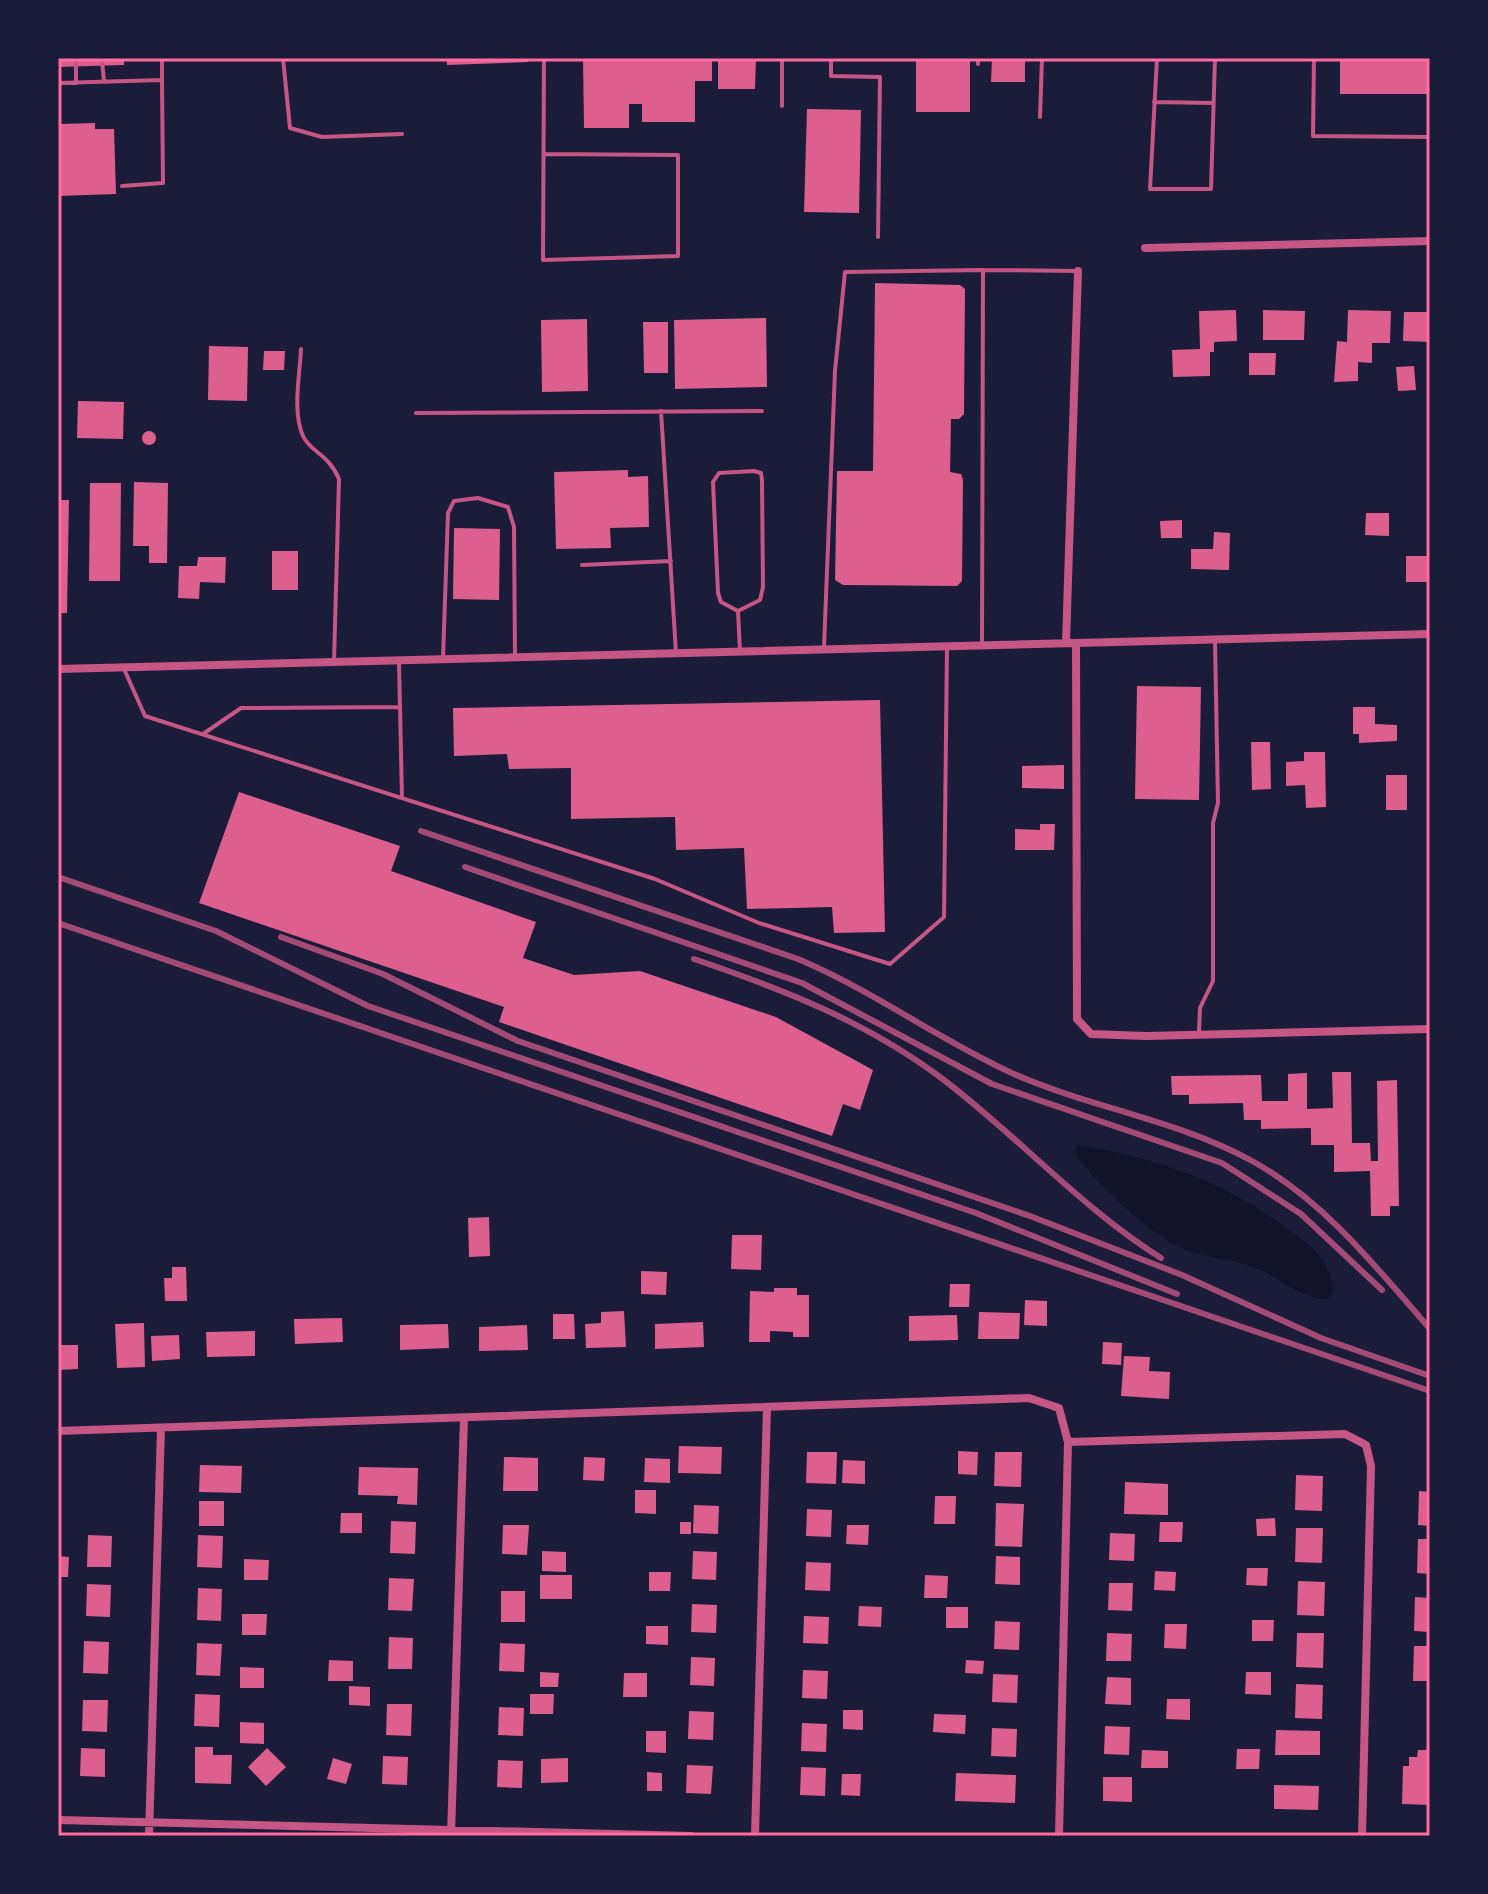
<svg xmlns="http://www.w3.org/2000/svg" width="1488" height="1894" font-family="Merriweather,serif">
  <rect width="100%" height="100%" fill="#1b1b3a"/>
  <path fill="#12122b" d="M1078 1145C1159 1159 1223 1180 1289 1230 1313 1248 1331 1260 1333 1292L1328 1299C1302 1299 1284 1281 1261 1270 1236 1259 1209 1259 1184 1249 1149 1234 1100 1187 1077 1157L1075 1149Z"/>
  <path fill="#dd5f8e" d="M58 58H124V65L58 67Z
    M447 58H527L528 62 447 65Z
    M583 58H712V81H695V122H642V104H629V128H584Z
    M718 58H756L755 89H718Z
    M916 58H970V112H916Z
    M992 58H1025V82H991Z
    M1340 58H1430V94H1340Z
    M807 109 861 110 859 213 804 212Z
    M95 123V129H114L116 194 58 196V124Z
    M875 283 960 285 965 289 964 414 959 419H951L950 472 961 474 963 480 962 581 957 586 843 585 835 580 837 471H873Z
    M1236 310 1237 341 1214 342V352H1210V376L1173 377 1172 350 1200 349 1199 311Z
    M1263 310 1305 311 1304 340H1263Z
    M1348 310 1391 311 1390 343H1372V363L1358 362V381L1334 382 1337 341 1347 342Z
    M1404 312H1430V342L1403 341Z
    M766 318 767 387 675 389 674 320Z
    M587 319 588 391 542 392 541 320Z
    M643 322H668V373H644Z
    M209 346 248 347 247 401 208 400Z
    M264 351H285L284 370H263Z
    M1249 353H1276L1275 375H1249Z
    M1414 366 1416 390 1398 391 1396 367Z
    M78 401 124 402 123 439 77 438Z
    M142 438a7 7 0 1 1 14 0a7 7 0 1 1-14 0Z
    M628 470V477L648 476 649 527 610 528 611 548 556 549 554 472Z
    M134 482 168 483 167 563H149V546H133Z
    M90 483H121L120 581H89Z
    M58 500H69L67 613H58Z
    M1366 513H1389V536L1365 535Z
    M1182 520V538H1161L1160 521Z
    M454 528 500 529 499 600 453 599Z
    M1214 532 1230 533 1229 570 1191 569V549H1213Z
    M272 551H298V590H272Z
    M1406 556H1430V582H1406Z
    M198 557H226L225 583 200 582 199 599 178 598 179 566H197Z
    M1137 686 1201 687 1199 800 1135 799Z
    M880 700 885 932 834 933 832 907 747 909 744 848 676 850 675 817 571 819V768L509 769 507 754 454 756 453 708Z
    M1353 707H1375V724L1397 725V741L1359 743V734H1353Z
    M1251 742H1270L1271 789 1252 790Z
    M1304 752H1325L1326 807 1306 808 1305 785 1286 786V762L1304 761Z
    M1064 765V789L1022 788V766Z
    M1386 775H1407V810H1386Z
    M239 792 400 846 391 871 536 922 523 958 574 975 640 971 776 1017 873 1070 860 1110 843 1104 832 1136 499 1022 504 1007 199 903Z
    M1040 824H1055L1054 850H1015V829L1040 830Z
    M1332 1072H1351L1352 1143H1370L1371 1161H1378L1377 1081 1397 1080 1399 1206H1390V1216H1371L1370 1171 1334 1172V1145H1311V1128L1261 1129V1120H1244L1243 1103 1189 1104V1095H1172L1171 1076 1261 1075 1262 1101H1288V1074L1307 1073V1109L1333 1108Z
    M489 1217 490 1256 469 1257 468 1218Z
    M732 1235H762L761 1270 731 1269Z
    M172 1267H186L187 1301H165L164 1278H172Z
    M641 1271 667 1272 666 1295 641 1294Z
    M950 1284H970L969 1307H949Z
    M774 1288H797V1295H809V1337H793V1332L770 1331V1342H749L750 1291 774 1292Z
    M1025 1300 1047 1301V1326L1024 1325Z
    M624 1311 626 1347 586 1348 585 1324 601 1323V1312Z
    M979 1312 1020 1313 1019 1339H978Z
    M553 1314H574L575 1339H553Z
    M957 1315 958 1340 909 1341V1316Z
    M342 1318 343 1342 295 1344 294 1319Z
    M703 1322 704 1347 655 1349V1324Z
    M144 1323 145 1367 117 1368 115 1324Z
    M448 1324 449 1348 400 1350V1325Z
    M527 1325 528 1350 479 1351V1327Z
    M255 1331V1356L207 1357 206 1332Z
    M179 1335 180 1359 152 1361 151 1336Z
    M1103 1342 1122 1343 1121 1365 1102 1364Z
    M58 1345H78V1369L58 1370Z
    M1124 1356 1150 1357 1149 1371 1170 1372 1169 1399 1121 1396Z
    M679 1446 722 1447 721 1474 678 1473Z
    M958 1451 978 1452 977 1475 958 1474Z
    M807 1452H837L836 1484 806 1483Z
    M995 1452H1022L1021 1487 994 1486Z
    M504 1457 538 1458V1491H503Z
    M584 1457 605 1458 604 1481 583 1480Z
    M645 1458 670 1459V1483L644 1482Z
    M843 1460 865 1461V1484L842 1483Z
    M200 1465 242 1466 241 1493 199 1492Z
    M359 1467 418 1468 417 1505 397 1504 398 1496 358 1495Z
    M1296 1475 1323 1476 1322 1511 1295 1510Z
    M1125 1482 1168 1484V1515L1124 1514Z
    M635 1490H656V1514L635 1513Z
    M1419 1491 1430 1492V1526L1418 1525Z
    M935 1496H956L955 1524H934Z
    M199 1501H224V1526H199Z
    M996 1503 1024 1504 1022 1547 995 1546Z
    M694 1505 719 1506 718 1534 693 1533Z
    M807 1509 832 1510 831 1537 806 1536Z
    M341 1513H362V1533H340Z
    M1275 1518 1276 1536H1257L1256 1519Z
    M391 1521 416 1522 415 1554 390 1553Z
    M680 1522H691V1534H680Z
    M1160 1522H1183L1182 1542H1159Z
    M503 1525H529L527 1555 502 1554Z
    M847 1525H869L868 1545 846 1544Z
    M1296 1528H1323L1322 1563 1295 1562Z
    M1110 1533 1135 1534 1134 1561 1109 1560Z
    M88 1535 112 1536 111 1567H87Z
    M198 1535 223 1536 222 1568 197 1567Z
    M1418 1539H1430V1574L1417 1573Z
    M542 1551 566 1552V1572L542 1571Z
    M693 1551 717 1552 716 1580 692 1579Z
    M58 1556 69 1557 68 1577H58Z
    M996 1556 1020 1557V1585L995 1584Z
    M244 1559 269 1560 268 1580H244Z
    M806 1562 831 1563 830 1591 805 1590Z
    M1247 1568H1268L1267 1586 1246 1585Z
    M1155 1571 1176 1572 1175 1591 1154 1590Z
    M649 1572H671L670 1591H649Z
    M540 1575H572V1599H540Z
    M925 1575 948 1576 947 1598H924Z
    M389 1578 414 1579 412 1611 388 1610Z
    M1298 1581 1325 1582 1324 1616 1297 1615Z
    M1109 1583H1133L1132 1611 1108 1610Z
    M87 1584 111 1585 110 1617 86 1616Z
    M198 1588 222 1589 221 1621 197 1620Z
    M501 1591H525V1622H501Z
    M1415 1597 1430 1598V1632L1414 1631Z
    M692 1604 717 1605 716 1633 691 1632Z
    M859 1606 882 1607 881 1627 858 1626Z
    M946 1607H968V1628H946Z
    M242 1614H267L266 1635H242Z
    M804 1616 829 1617 828 1644 803 1643Z
    M1252 1620H1274L1273 1641H1252Z
    M995 1621 1020 1622 1019 1650 994 1649Z
    M1165 1624H1187L1186 1649 1164 1648Z
    M646 1626H668V1645L646 1644Z
    M1107 1633 1132 1634 1131 1661H1106Z
    M1297 1633H1324L1323 1668 1296 1667Z
    M389 1637 413 1638 412 1669H388Z
    M84 1641 109 1642 108 1674 83 1673Z
    M197 1643 222 1644 220 1676 196 1675Z
    M500 1643 525 1644 524 1672 499 1671Z
    M1414 1646H1430V1681H1413Z
    M691 1657 715 1658 714 1686 690 1685Z
    M329 1660 353 1661V1681H328Z
    M966 1660 984 1661 983 1674 965 1673Z
    M240 1667 264 1668V1688H240Z
    M803 1670 828 1671 827 1699 802 1698Z
    M540 1672 559 1673 558 1687H540Z
    M1246 1672H1271V1695L1245 1694Z
    M624 1673H647V1697H623Z
    M993 1674 1018 1675 1017 1703 992 1702Z
    M1107 1677 1131 1678V1705L1105 1704Z
    M1296 1684 1323 1685 1322 1719 1295 1718Z
    M349 1686 370 1687V1706L349 1705Z
    M195 1694 220 1695 219 1727 194 1726Z
    M530 1694H554L553 1714H530Z
    M1167 1699H1190V1720L1166 1719Z
    M83 1700H108L107 1732 82 1731Z
    M387 1704H412L411 1736 386 1735Z
    M499 1707 524 1708 523 1736 498 1735Z
    M843 1710H863V1730L843 1729Z
    M689 1711 714 1712 713 1740 688 1739Z
    M934 1714 966 1715 965 1734 933 1732Z
    M240 1722 264 1723V1744L240 1743Z
    M802 1723 827 1724 826 1752 801 1751Z
    M1105 1726 1130 1727 1129 1755 1104 1754Z
    M992 1728 1017 1729 1016 1757 991 1756Z
    M1276 1730 1320 1731V1755H1275Z
    M646 1731H666V1753L646 1752Z
    M195 1747H213V1755H232L231 1784 195 1783Z
    M81 1748 105 1749V1777L80 1776Z
    M267 1748 286 1767 266 1786 248 1767Z
    M1237 1749H1260L1259 1769H1236Z
    M1142 1750 1168 1751V1768H1141Z
    M1418 1750H1430V1805L1402 1804 1403 1766H1409V1757H1417Z
    M383 1756 408 1757 407 1785 382 1784Z
    M333 1758 352 1764 346 1784 327 1779Z
    M568 1758V1782L541 1783V1759Z
    M498 1760 523 1761 522 1788 497 1787Z
    M687 1765 713 1766 711 1794 686 1793Z
    M801 1767 826 1768 825 1796 800 1795Z
    M647 1772 662 1773V1791H647Z
    M956 1773 1016 1775 1015 1803 955 1801Z
    M842 1774H861L860 1796 841 1795Z
    M1103 1777H1132V1802L1103 1801Z
    M1274 1785 1319 1786 1318 1810 1274 1809Z"/>
  <g fill="none" stroke-linecap="round" stroke-linejoin="round">
    <path stroke="#c65784" stroke-width="4" d="M162 58V80
      M283 58 290 128 322 137 402 134
      M782 58V106
      M831 58V76L880 77 878 237
      M1157 58 1150 189H1211L1215 58
      M1314 58 1313 136 1430 137
      M76 62V83
      M102 62 104 81
      M978 64V58
      M58 83 162 80 163 183 122 186
      M1154 102 1213 103
      M1040 117 1042 58
      M544 154 678 155V256L543 260 544 58
      M983 270 1077 271
      M301 349C300 374 292 412 303 436 311 453 328 453 339 479L334 662
      M661 411 676 653
      M416 413 762 411
      M754 471 761 473 762 480 763 587 760 600 738 611 721 602 718 593 713 482 719 473Z
      M582 565 671 561
      M738 611 740 652
      M824 647 835 371 845 272 983 270 982 645
      M443 658 448 513 454 501 478 498 508 507 514 527 515 657
      M399 662 402 798
      M124 669 145 716 655 879 759 923 890 964 944 917 947 646
      M203 734 241 708 400 707
      M1199 1033 1200 1008 1213 981V823L1218 803 1215 641"/>
    <path stroke="#c65784" stroke-width="8" d="M1145 248 1430 241
      M1066 643 1078 271
      M1076 643 1077 1019 1091 1034 1146 1036 1430 1029
      M58 669 1430 634
      M58 1431 1029 1398 1059 1408 1068 1442 1059 1836
      M1068 1442 1345 1434 1366 1445 1371 1466 1362 1836
      M58 1820 691 1836
      M149 1836 161 1428
      M451 1836 464 1418
      M755 1836 767 1407"/>
    <path stroke="#a44b75" stroke-width="6" d="M421 831 798 959C874 991 939 1040 1014 1074 1091 1108 1179 1120 1254 1162 1325 1202 1377 1268 1430 1329
      M465 867 802 983 992 1084 1222 1163 1301 1214 1382 1290
      M58 877 216 931 368 1006 976 1213 1177 1294
      M58 923 1430 1391
      M281 937 383 974 518 1041 1030 1216 1182 1275 1321 1338 1430 1376
      M694 959C782 989 865 1021 940 1077 1016 1134 1080 1207 1161 1258"/>
  </g>
  <rect width="1488" height="1894" fill="none" stroke="#1b1b3a" stroke-width="120"/>
  <rect x="60" y="60" width="1368" height="1774" fill="none" stroke="#ff6b9d" stroke-width="3"/>
</svg>
